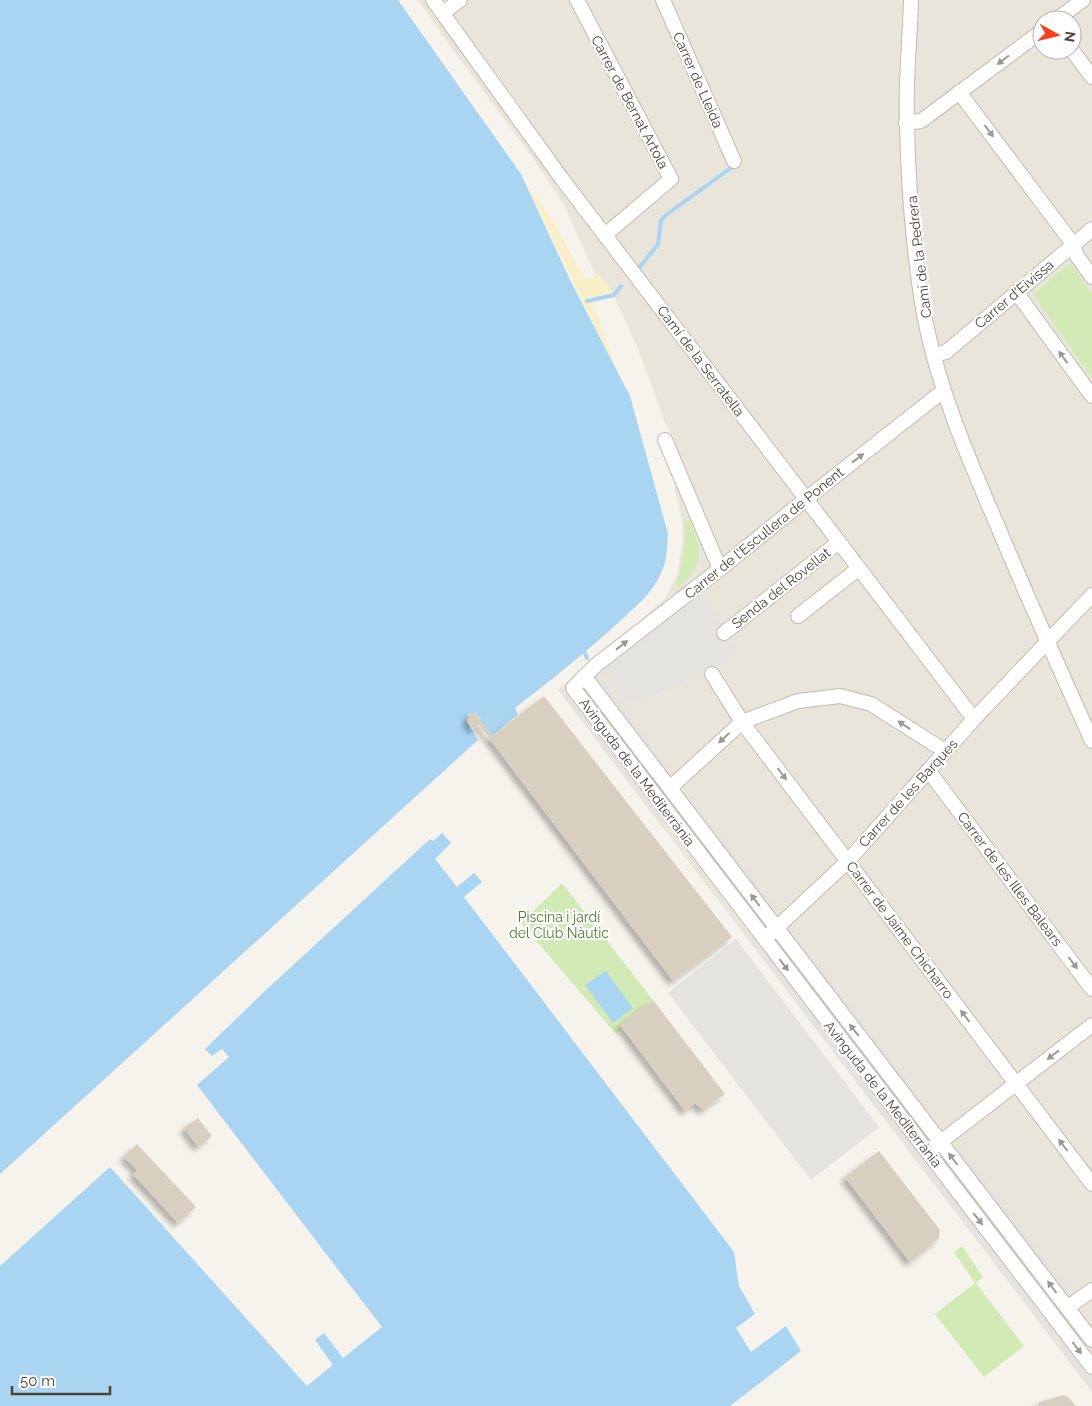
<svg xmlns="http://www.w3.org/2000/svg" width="1092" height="1406" font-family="Raleway,sans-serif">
  <defs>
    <filter id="shadow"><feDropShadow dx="-4.5" dy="4.5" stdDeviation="2.5" flood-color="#0004"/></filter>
  </defs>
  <rect width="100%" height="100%" fill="#f6f3ec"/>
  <path fill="#eae5da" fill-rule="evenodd" d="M418 0H1092V1392L558 690 665 599 677 575 683 539 682 521 674 487 689 481 678 450 664 420 641 356 612 292 599 275 595 274 565 207 535 161 450 46ZM1042 20H1072V50H1042Z"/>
  <path fill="#d2eab5" d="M1070 263 1092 294V378L1033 294Z
    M689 520C702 550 705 564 679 587L675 585C684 566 686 543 685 521Z
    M562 883 653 1000 616 1034 521 923Z
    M962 1246 983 1277 976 1283 1024 1346 984 1377 935 1314 975 1283 954 1252Z"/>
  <path fill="#f9efc9" d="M530 192H532L551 217 584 278 593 277 595 274 599 275 612 292 606 296 602 295 591 298 613 360 612 362Z"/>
  <path fill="#e5e3e0" d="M698 593 726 628 720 632 735 651 710 670 630 706 602 670 604 667Z
    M598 674 669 769 664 774 595 685Z
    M569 688 664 813 657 820 562 694Z
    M593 694 677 803 669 808 585 698Z
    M694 802 773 905 766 910 688 806Z
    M682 809 762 914 754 920 674 815Z
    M754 930 893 1114 885 1120 746 936Z
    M796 936 918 1094 912 1099 792 942Z
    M736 939 879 1127 811 1180 668 993Z
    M787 948 906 1103 899 1110 780 952Z
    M898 1119 1060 1332 1052 1338 890 1126Z
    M959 1147 1071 1293 1064 1298 955 1157Z
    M947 1157 1070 1318 1062 1323 939 1162Z
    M1064 1338 1092 1374V1390L1056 1344Z"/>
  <path fill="#a9d4f2" d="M0 0H398L521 174 570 280 630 396 668 534C667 546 667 560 662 571 654 592 636 606 621 620 587 652 551 680 515 708L518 714 492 736 476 713H469L467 721 478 740 0 1174Z
    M442 833 451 843 435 859 457 887 474 873 482 882 464 897 734 1252 739 1286 755 1314 736 1328 751 1352 786 1326 801 1351 730 1406H0V1266L110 1167 307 1386 333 1365 315 1340 324 1333 343 1358 382 1327 197 1085 229 1057 222 1049 212 1056 205 1049 266 990 430 839 433 841Z
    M606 971 633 1008 613 1023 585 985Z"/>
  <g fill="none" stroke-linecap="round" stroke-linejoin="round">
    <path stroke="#a9d4f2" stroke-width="4" d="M639 268 658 244 661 221 666 215 732 167
      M587 301 614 295 621 286
      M585 653 587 658"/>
  </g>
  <path fill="#d8cfc1" filter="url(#shadow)" d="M544 696 732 937 673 981 479 725 472 730 467 721 469 713H476L492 736Z
    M653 1000 725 1094 703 1110 695 1103 685 1111 620 1025Z
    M198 1118 212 1136 198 1147 184 1128Z
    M137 1144 196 1207 178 1223 133 1174 137 1170 124 1157Z
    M879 1151 940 1230 939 1238 910 1262 845 1177Z
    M1064 1395 1069 1398 1076 1406H1038L1039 1402Z"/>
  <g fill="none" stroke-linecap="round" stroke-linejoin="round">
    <g stroke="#c2bbae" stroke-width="16">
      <path id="minor" d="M433 0 562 179 974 719
        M577 0 671 179 605 235
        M663 0 734 161
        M911 0C910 41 905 83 907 124 908 184 913 244 922 303 935 381 967 455 998 527 1028 599 1060 670 1092 741
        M443 13 460 0
        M1056 20 1083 0
        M1072 50 1092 77
        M959 92 1073 244 1077 256 1092 277
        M906 123 921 121 1042 31
        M1016 292 1092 396
        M934 355 946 352 1092 229
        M943 391 806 499 720 569 596 665 573 688 1092 1367
        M665 440 720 569
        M798 616 858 569
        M724 633 839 542
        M712 674 742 722 1092 1184
        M584 676 1092 1340
        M928 770 1092 989
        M670 788 742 722 798 701 840 696 871 704 945 751
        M769 935 848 861 974 719 1092 595
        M934 1147 1092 1025
        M1067 1308 1092 1290"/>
    </g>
    <use href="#minor" stroke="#fff" stroke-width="14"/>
  </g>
  <defs><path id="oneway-solid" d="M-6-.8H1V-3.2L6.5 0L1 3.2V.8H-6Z" transform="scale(1.25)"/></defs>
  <g fill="#9c9892">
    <use href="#oneway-solid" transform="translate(1003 60) rotate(143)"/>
    <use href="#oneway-solid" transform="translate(989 131) rotate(53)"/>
    <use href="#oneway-solid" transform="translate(1063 357) rotate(-126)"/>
    <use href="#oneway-solid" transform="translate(858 458) rotate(-38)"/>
    <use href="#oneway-solid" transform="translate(622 645) rotate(-38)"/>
    <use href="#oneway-solid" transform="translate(904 725) rotate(-147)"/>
    <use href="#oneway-solid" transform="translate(724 738) rotate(137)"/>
    <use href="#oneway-solid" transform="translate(782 774) rotate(53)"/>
    <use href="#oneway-solid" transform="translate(755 900) rotate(-127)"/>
    <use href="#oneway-solid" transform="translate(1073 963) rotate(53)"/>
    <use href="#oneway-solid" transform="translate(784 965) rotate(53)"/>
    <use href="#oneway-solid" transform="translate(965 1016) rotate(-127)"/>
    <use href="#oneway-solid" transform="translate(854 1030) rotate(-128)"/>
    <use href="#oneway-solid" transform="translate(1053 1055) rotate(142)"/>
    <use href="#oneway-solid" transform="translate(1063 1145) rotate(-127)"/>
    <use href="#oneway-solid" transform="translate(953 1159) rotate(-127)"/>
    <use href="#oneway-solid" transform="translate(978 1219) rotate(52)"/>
    <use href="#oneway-solid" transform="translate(1052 1287) rotate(-127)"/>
    <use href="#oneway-solid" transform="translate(1077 1348) rotate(53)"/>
  </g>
  <g text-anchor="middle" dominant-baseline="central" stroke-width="4.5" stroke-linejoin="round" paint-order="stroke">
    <g font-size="14" fill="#4b4439" stroke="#fff">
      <text transform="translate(698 80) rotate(66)">Carrer de Lleida</text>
      <text transform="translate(630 102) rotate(62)">Carrer de Bernat Artola</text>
      <text transform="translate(919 257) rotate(-97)">Camí de la Pedrera</text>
      <text transform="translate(1014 294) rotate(-40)">Carrer d'Eivissa</text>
      <text transform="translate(701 361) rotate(53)">Camí de la Serratella</text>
      <text transform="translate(764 533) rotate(-39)">Carrer de l'Escullera de Ponent</text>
      <text transform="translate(781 588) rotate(-38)">Senda del Rovellat</text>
      <text transform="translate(637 772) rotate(53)">Avinguda de la Mediterrània</text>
      <text transform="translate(908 793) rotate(-48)">Carrer de les Barques</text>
      <text transform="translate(1010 879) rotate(53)">Carrer de les Illes Balears</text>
      <text transform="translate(900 930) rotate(53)">Carrer de Jaime Chicharro</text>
      <text transform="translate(883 1094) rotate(52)">Avinguda de la Mediterrània</text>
    </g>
    <g font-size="14" fill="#4a7f2a" stroke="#fff">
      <text x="559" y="917">Piscina i jardí<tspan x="559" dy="16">del Club Nàutic</tspan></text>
    </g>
  </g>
  <g transform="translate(1057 35) rotate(98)"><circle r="24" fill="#ffffff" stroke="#b7b4b0"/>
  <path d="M0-4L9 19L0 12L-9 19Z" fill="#fc3f1d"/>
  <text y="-8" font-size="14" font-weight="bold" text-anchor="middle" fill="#4b4439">N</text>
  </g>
  <path d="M12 1386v8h98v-8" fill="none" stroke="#4b4439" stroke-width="2.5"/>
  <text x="20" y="1386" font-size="15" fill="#4b4439" stroke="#ffffff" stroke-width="4" paint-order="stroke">50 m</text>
</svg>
